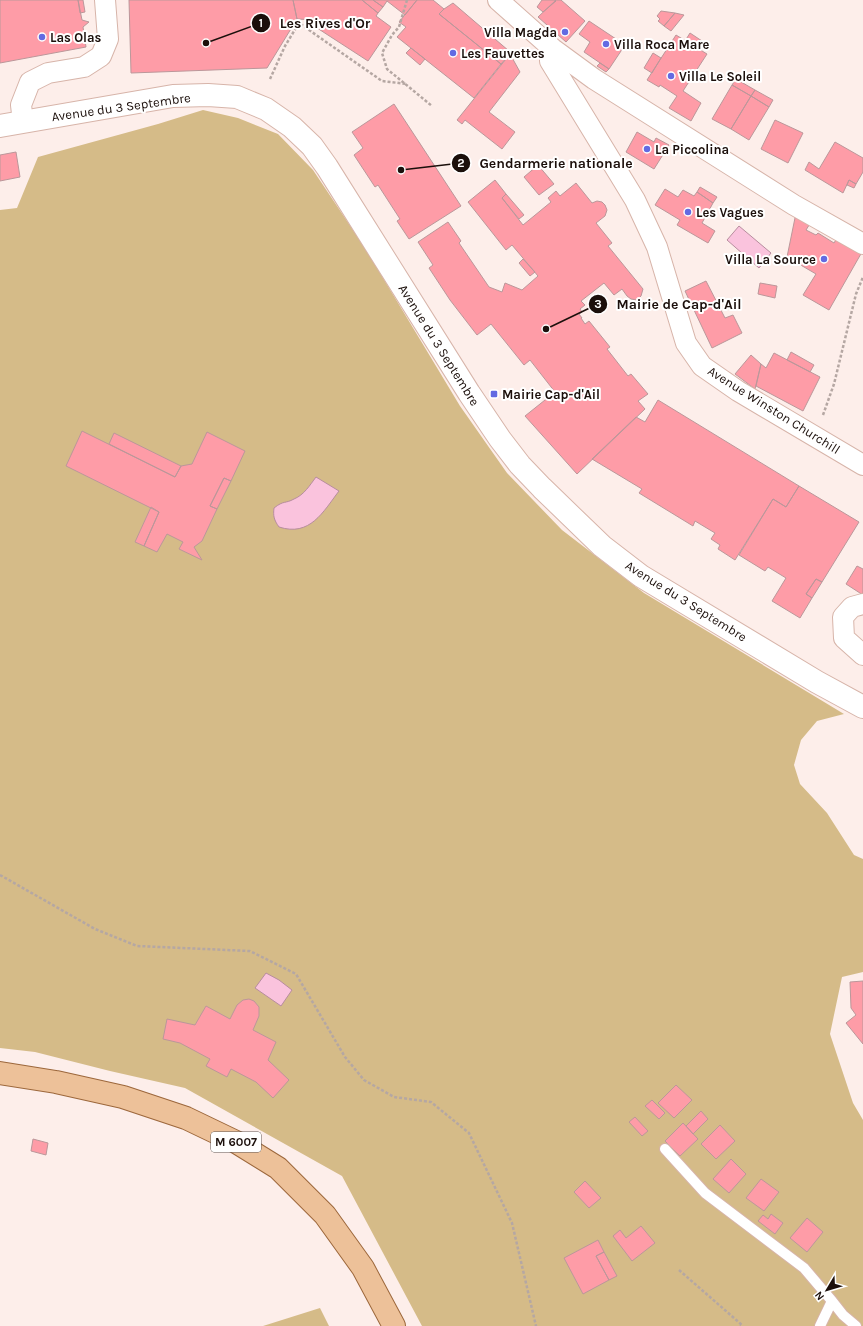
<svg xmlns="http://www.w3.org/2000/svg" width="863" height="1326" font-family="Karla,sans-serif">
  <rect width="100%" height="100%" fill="#fdeeea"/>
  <path fill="#d5bb88" d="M203 110 238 118 278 134 313 170 365 248 460 406 507 473 562 530 644 593 844 714 817 721 801 740 794 765 800 784 827 813 854 855 863 859V972L842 977 830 1034 853 1103 863 1120V1326H422L342 1176 185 1088 110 1071 35 1052 0 1048V210L17 208 38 157 158 124Z
    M320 1308 329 1326H263Z"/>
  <path fill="#fac3dd" stroke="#b78d9e" d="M739 226 771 253 759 268 727 240Z
    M316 477 339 491C323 512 310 537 279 527 274 520 273 516 274 508 284 500 285 504 294 499 304 495 310 485 316 477Z
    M266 973 279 980 292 990 281 1006 255 988Z"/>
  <path fill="#fe9ca7" stroke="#bb979a" d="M0 0H78L82 20 89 22 83 27 86 47 0 63Z
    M78 0H83L85 12 80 13Z
    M129 0H293L297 19 267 68 131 73Z
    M293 0H362L378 13 376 16 391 27 368 61 314 26 317 20 297 19Z
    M362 0H373L383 7 378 13Z
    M373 0H417L405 15 387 1 383 7Z
    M417 0H433L444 9 439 14 501 64 474 98 397 37 406 27 399 22Z
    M542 0H554L556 1 543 12 537 7Z
    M556 0H561L585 21 566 42 538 17Z
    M453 3 509 51 510 54 501 64 439 14 444 9Z
    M661 11 675 13 664 26 658 21 660 19 657 16Z
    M675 13 684 15 671 31 664 26Z
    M589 21 625 45 609 69 584 52 590 42 579 34Z
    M690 33 702 41 697 48 685 41Z
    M676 35 707 54 683 91 701 103 691 121 669 108 677 96 660 85 659 87 647 80Z
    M411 48 425 59 420 65 406 53Z
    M653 53 661 58 652 73 644 68Z
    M510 54 520 72 489 112 515 132 502 149 465 120 462 124 457 120Z
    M600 63 609 69 606 72 597 66Z
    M736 79 755 90 751 96 732 85Z
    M732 85 751 96 731 129 712 119Z
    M755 90 773 100 769 107 751 96Z
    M751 96 769 107 749 140 731 129Z
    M394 104 461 206 409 239 397 221 400 219 378 185 375 187 354 155 363 148 352 132Z
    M775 120 803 133 788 163 761 149Z
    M637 132 654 142 656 138 669 145 654 169 626 152Z
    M835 142 863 158V172L856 184 849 180 843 193 805 170 809 162 819 169Z
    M16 152 20 177 0 181V155Z
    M538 165 554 184 539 195 524 177Z
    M495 180 506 194 502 198 523 225 551 202 548 198 556 191 560 196 576 183 592 203 597 201 602 202 605 205 607 210 605 216 596 223 612 243 608 246 643 289 641 296 637 300 631 299 627 296 622 289 614 295 604 283 581 301 585 305 580 309 582 312 579 314 582 318H581L585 324 589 321 610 347 607 349 628 376 631 374 648 394 638 401 645 409 577 474 525 416 555 392 530 360 524 365 491 324 477 335 450 300 429 268 433 265 418 242 448 222 461 241 459 243 489 287 502 292 505 283 522 290 538 276 512 245 506 250 468 202Z
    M849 180 856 184 854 188 847 185Z
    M700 187 717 197 713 203 697 192Z
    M665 189 678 197 683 190 694 196 697 192 713 203 702 223 715 231 708 243 677 225 680 220 655 205Z
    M506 194 524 215 519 219 502 198Z
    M796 213 811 222 806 230 816 235 818 233 834 243 837 238 862 252 829 310 803 295 816 274 787 257Z
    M523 259 535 272 530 276 519 263Z
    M706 281 725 318 733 315 742 333 712 348 685 291Z
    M760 283 777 286 775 298 758 294Z
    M791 352 814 365 810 372 787 360Z
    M774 353 820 377 803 411 756 386 761 364 766 368Z
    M751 355 761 364 755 389 735 374Z
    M658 400 799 486 786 507 773 499 735 560 718 549 720 545 711 539 715 533 695 521 693 526 639 493 642 489 592 459 636 417 645 422Z
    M82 431 175 477 181 466 192 464 207 432 245 451 231 481 224 478 210 506 217 509 202 541 194 547 202 560 179 549 183 542 167 534 157 552 144 546 159 512 66 466Z
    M114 433 181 466 175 477 109 444Z
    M224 478 231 481 217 509 210 506Z
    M799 486 859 522 822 582 816 579 806 594 812 598 800 618 772 601 786 578 768 567 765 571 739 555 773 499 786 507Z
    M151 507 159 512 144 546 135 542Z
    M857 566 863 569V595L846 584Z
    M816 579 822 582 812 598 806 594Z
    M863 981V1044L846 1023 856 1015 851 1008 850 982Z
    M249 999 254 1001 259 1007V1016L253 1030 276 1042 268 1060 289 1080 273 1098 256 1082 231 1069 227 1077 206 1066 210 1059 180 1043 163 1039 167 1019 195 1025 206 1006 230 1019 237 1005 243 1000Z
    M676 1085 692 1100 674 1118 658 1103Z
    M652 1100 665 1113 659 1119 645 1106Z
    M701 1111 708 1119 693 1134 686 1126Z
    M635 1117 648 1131 642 1136 629 1122Z
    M683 1123 698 1139 680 1156 665 1141Z
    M720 1125 735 1141 716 1159 701 1144Z
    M33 1139 48 1143 46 1155 31 1151Z
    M731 1159 746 1174 729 1193 713 1179Z
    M761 1179 779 1192 764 1211 746 1198Z
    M585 1181 601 1198 589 1208 574 1192Z
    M771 1214 783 1223 775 1234 758 1221 763 1215 768 1219Z
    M807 1218 823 1232 807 1252 790 1238Z
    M641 1226 655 1243 632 1261 613 1236 620 1230 626 1238Z
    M598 1240 604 1252 596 1256 609 1280 583 1294 564 1258Z
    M604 1252 617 1276 609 1280 596 1256Z"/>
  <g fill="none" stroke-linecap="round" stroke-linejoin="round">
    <g stroke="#d7b4a9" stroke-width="12">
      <path id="lane" d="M665 1149 705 1193 804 1268 832 1301 843 1315 856 1326
        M820 1326 832 1301"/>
    </g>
    <g stroke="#d7b4a9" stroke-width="22">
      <path id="street" d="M498 0 553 49 594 79 794 205 863 244
        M553 49 550 61 635 200 657 247 686 343 702 366 738 391 863 465
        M23 122 21 105 30 82 48 73 84 67 101 56 108 39 105 0
        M863 604 852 607 843 617 844 638 863 655"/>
    </g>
    <g stroke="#d7b4a9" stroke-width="24">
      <path id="secondary" d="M0 126 173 96 208 95 237 97 266 109 292 127 312 146 327 167 469 393 500 439 520 465 542 488 602 546 641 576 817 682 863 707"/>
    </g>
    <g stroke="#9c673b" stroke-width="24">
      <path id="primary" d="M0 1073 56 1082 123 1097 186 1118 236 1142 278 1168 325 1215 363 1268 394 1326"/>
    </g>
    <path stroke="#b5a7a3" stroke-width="2.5" stroke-dasharray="3 2" stroke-linecap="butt" d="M407 0 399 27 392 35 382 53 387 69 432 106
      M270 79 285 46 299 23 382 81 407 84
      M823 415 834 384 856 294 863 277
      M0 875 95 929 137 946 250 951 296 974 345 1057 364 1080 394 1097 431 1102 469 1133 512 1223 536 1326
      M679 1270 742 1325 740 1326"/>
    <use href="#lane" stroke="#fff" stroke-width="10"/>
    <use href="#street" stroke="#fff" stroke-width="20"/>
    <use href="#secondary" stroke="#fff" stroke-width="22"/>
    <use href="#primary" stroke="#edc199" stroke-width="22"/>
  </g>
  <g fill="#636ae2" stroke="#fff" stroke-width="1.5">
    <circle cx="565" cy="32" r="4"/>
    <circle cx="42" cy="37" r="4"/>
    <circle cx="606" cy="44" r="4"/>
    <circle cx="453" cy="53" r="4"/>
    <circle cx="671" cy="76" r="4"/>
    <circle cx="647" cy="149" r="4"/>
    <circle cx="688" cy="212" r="4"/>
    <circle cx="824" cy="259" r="4"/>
    <rect x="490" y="390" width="8" height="8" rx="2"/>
  </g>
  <g text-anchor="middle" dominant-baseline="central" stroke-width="4" stroke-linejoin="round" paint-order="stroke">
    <rect fill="#fff" stroke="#5f5754" stroke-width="1" x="211" y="1132" width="50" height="20" rx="3"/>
    <g font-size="12" font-weight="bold" fill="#1b0f0b">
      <text x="236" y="1142">M 6007</text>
    </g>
    <g font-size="13" font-weight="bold" fill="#1b0f0b" stroke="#fff" text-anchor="start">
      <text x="557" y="32" text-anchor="end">Villa Magda</text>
      <text x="50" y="37">Las Olas</text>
      <text x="614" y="44">Villa Roca Mare</text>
      <text x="461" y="53">Les Fauvettes</text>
      <text x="679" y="76">Villa Le Soleil</text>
      <text x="655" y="149">La Piccolina</text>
      <text x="696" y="212">Les Vagues</text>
      <text x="816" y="259" text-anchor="end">Villa La Source</text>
      <text x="502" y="394">Mairie Cap-d'Ail</text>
    </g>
    <g font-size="13" fill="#1b0f0b" stroke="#fff">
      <text transform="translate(121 107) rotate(-8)">Avenue du 3 Septembre</text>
      <text transform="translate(439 345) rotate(58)">Avenue du 3 Septembre</text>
      <text transform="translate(774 410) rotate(32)">Avenue Winston Churchill</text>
      <text transform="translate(686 601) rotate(32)">Avenue du 3 Septembre</text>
    </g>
  </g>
  <path fill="none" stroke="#1b0f0b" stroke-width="1.5" d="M206 43L261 23M401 170L461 163M546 329L598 304"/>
  <g fill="#1b0f0b" stroke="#fff" stroke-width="1.5">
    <circle cx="206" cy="43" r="4"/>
    <circle cx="401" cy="170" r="4"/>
    <circle cx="546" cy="329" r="4"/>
    <circle cx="261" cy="23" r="10"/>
    <circle cx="461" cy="163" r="10"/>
    <circle cx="598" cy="304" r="10"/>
  </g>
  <g font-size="12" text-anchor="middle" font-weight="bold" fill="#fff">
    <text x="261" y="27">1</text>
    <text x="461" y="167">2</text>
    <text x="598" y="308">3</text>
  </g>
  <g font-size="14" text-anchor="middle" font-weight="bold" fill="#1b0f0b" stroke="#fff" stroke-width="4" stroke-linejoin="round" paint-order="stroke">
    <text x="325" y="28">Les Rives d'Or</text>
    <text x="556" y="168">Gendarmerie nationale</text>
    <text x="679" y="309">Mairie de Cap-d'Ail</text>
  </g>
  <g transform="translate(827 1290) rotate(232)" stroke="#ffffff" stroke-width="3" paint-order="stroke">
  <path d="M0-3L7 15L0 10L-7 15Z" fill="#1b0f0b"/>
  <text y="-6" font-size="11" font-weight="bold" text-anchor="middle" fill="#1b0f0b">N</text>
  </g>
</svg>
